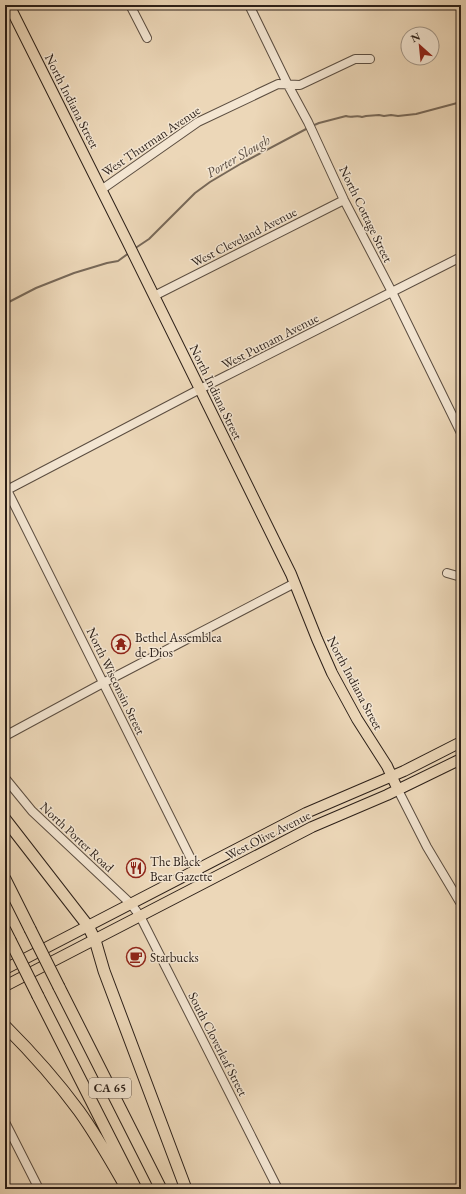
<svg xmlns="http://www.w3.org/2000/svg" width="466" height="1194" font-family="'EB Garamond',serif">
  <rect width="100%" height="100%" fill="#ecd7b8"/>
  <filter id="stains"><feTurbulence type="fractalNoise" baseFrequency=".005" numOctaves="4"/><feColorMatrix values="0 0 0 0 .2 0 0 0 0 .09 0 0 0 0 .02 0 0 0 .5 -.17"/></filter>
  <radialGradient id="worn" r=".72"><stop offset=".6" stop-color="#630" stop-opacity="0"/><stop offset="1" stop-color="#630" stop-opacity=".3"/></radialGradient>
  <g fill="none" stroke-linecap="round" stroke-linejoin="round">
    <path stroke="#776858" stroke-width="2" d="M312 126 319 123 346 116C351 118 357 115 362 117L366 116 379 115 384 116 391 115 398 116 416 114 461 102
      M134 249 149 239 195 193 210 182 242 163 308 128
      M5 304 36 288 74 273 107 263 118 261 129 253"/>
    <g stroke="#5b4d40" stroke-width="10">
      <path id="minor" d="M130 5 147 38
        M249 5 288 85 308 122 344 200 392 292 461 433
        M101 190 198 122 278 84 300 85 355 59H370
        M154 296 344 200
        M7 490 203 883
        M5 491 200 389 461 257
        M447 573 461 577
        M5 736 103 683 295 583
        M5 778 32 811 131 904 140 916 278 1189
        M398 790 427 847 461 904
        M5 1122 39 1189"/>
    </g>
    <g stroke="#2b1f18" stroke-width="12">
      <path id="major" d="M9 5 127 241 291 574 317 639 332 673 357 719 387 766 398 790
        M5 969 306 813 404 771 461 742
        M5 986 312 827 387 795 461 759"/>
    </g>
    <g stroke="#2b1f18" stroke-width="13">
      <path id="highway" d="M5 819 88 926 95 940 104 971 186 1189
        M5 879 30 929
        M5 930 10 940
        M59 987 161 1189
        M38 996 136 1189
        M5 1026C32 1053 57 1081 79 1111 97 1136 112 1163 127 1189"/>
    </g>
    <use href="#minor" stroke="#f3e5d1" stroke-width="8"/>
    <use href="#major" stroke="#ecd7b8" stroke-width="10"/>
    <use href="#highway" stroke="#ecd7b8" stroke-width="11"/>
    <g stroke="#2b1f18" stroke-width="13" stroke-linecap="butt">
      <path id="highway-bridge" d="M30 929 59 987
        M10 940 38 996"/>
    </g>
    <use href="#highway-bridge" stroke="#ecd7b8" stroke-width="11"/>
  </g>
  <defs>
    <g id="temple-ring" transform="scale(1)"><circle r="9.5" fill="#f3e5d1" stroke="#8f2418" stroke-width="1.5"/><path d="M0-6L5-2H3V0L6.5 2.5H4V6H1.5V3h-3V6H-4V2.5H-6.5L-3 0V-2H-5Z" fill="#8f2418"/></g>
    <g id="restaurant-ring" transform="scale(1)"><circle r="9.5" fill="#f3e5d1" stroke="#8f2418" stroke-width="1.5"/><path d="M-5-6h1v4h1v-4h1v4h1v-4h1v5L-1.5 .5V6h-2V.5L-5-1ZM5-6V6H3V1.5H1.5Q1.5-4 5-6Z" fill="#8f2418"/></g>
    <g id="cafe-ring" transform="scale(1)"><circle r="9.5" fill="#f3e5d1" stroke="#8f2418" stroke-width="1.5"/><path d="M-5.5-4.5H6V0H3Q3 3.5 0 3.5H-2.5Q-5.5 3.5-5.5 0ZM3-3.2v2h1.7v-2ZM-6 4.5H4V6H-6Z" fill="#8f2418"/></g>
  </defs>
  <g fill-rule="evenodd">
    <use href="#temple-ring" x="121" y="644"/>
    <use href="#restaurant-ring" x="136" y="868"/>
    <use href="#cafe-ring" x="136" y="957"/>
  </g>
  <g text-anchor="middle" dominant-baseline="central" stroke-width="3" stroke-linejoin="round" paint-order="stroke">
    <rect fill="#f3e5d1" stroke="#675a50" stroke-width="1" x="89" y="1078" width="42" height="20" rx="3"/>
    <g font-size="12" font-weight="bold" fill="#2b1f18">
      <text x="110" y="1088">CA 65</text>
    </g>
    <g font-size="13" fill="#2b1f18" stroke="#f3e5d1">
      <text transform="translate(72 101) rotate(63)">North Indiana Street</text>
      <text transform="translate(151 141) rotate(-34)">West Thurman Avenue</text>
      <text transform="translate(366 214) rotate(64)">North Cottage Street</text>
      <text transform="translate(244 237) rotate(-27)">West Cleveland Avenue</text>
      <text transform="translate(270 341) rotate(-27)">West Putnam Avenue</text>
      <text transform="translate(216 392) rotate(64)">North Indiana Street</text>
      <text transform="translate(116 681) rotate(64)">North Wisconsin Street</text>
      <text transform="translate(355 683) rotate(62)">North Indiana Street</text>
      <text transform="translate(268 835) rotate(-27)">West Olive Avenue</text>
      <text transform="translate(77 837) rotate(43)">North Porter Road</text>
      <text transform="translate(218 1044) rotate(63)">South Cloverleaf Street</text>
    </g>
    <g font-size="13" fill="#2b1f18" stroke="#f3e5d1" text-anchor="start">
      <text x="135" y="637">Bethel Assemblea<tspan x="135" dy="15">de Dios</tspan></text>
      <text x="150" y="861">The Black<tspan x="150" dy="15">Bear Gazette</tspan></text>
      <text x="150" y="957">Starbucks</text>
    </g>
    <g font-size="14" font-style="italic" fill="#57493d" stroke="#f3e5d1">
      <text transform="translate(238 156) rotate(-30)">Porter Slough</text>
    </g>
  </g>
  <rect width="466" height="1194" fill="none" stroke="#ecd7b8" stroke-width="20"/>
  <rect x="6" y="6" width="454" height="1182" fill="none" stroke="#2b1f18" stroke-width="2"/>
  <rect x="10" y="10" width="446" height="1174" fill="none" stroke="#2b1f18"/>
  <g transform="translate(420 46) rotate(333)"><circle r="19" fill="#f3e5d1" stroke="#a39687"/>
  <path d="M0-3L7 15L0 10L-7 15Z" fill="#8f2418"/>
  <text y="-6" font-size="11" font-weight="bold" text-anchor="middle" fill="#2b1f18">N</text>
  </g>
  <rect width="100%" height="100%" filter="url(#stains)"/>
  <rect width="100%" height="100%" fill="url(#worn)"/>
</svg>
